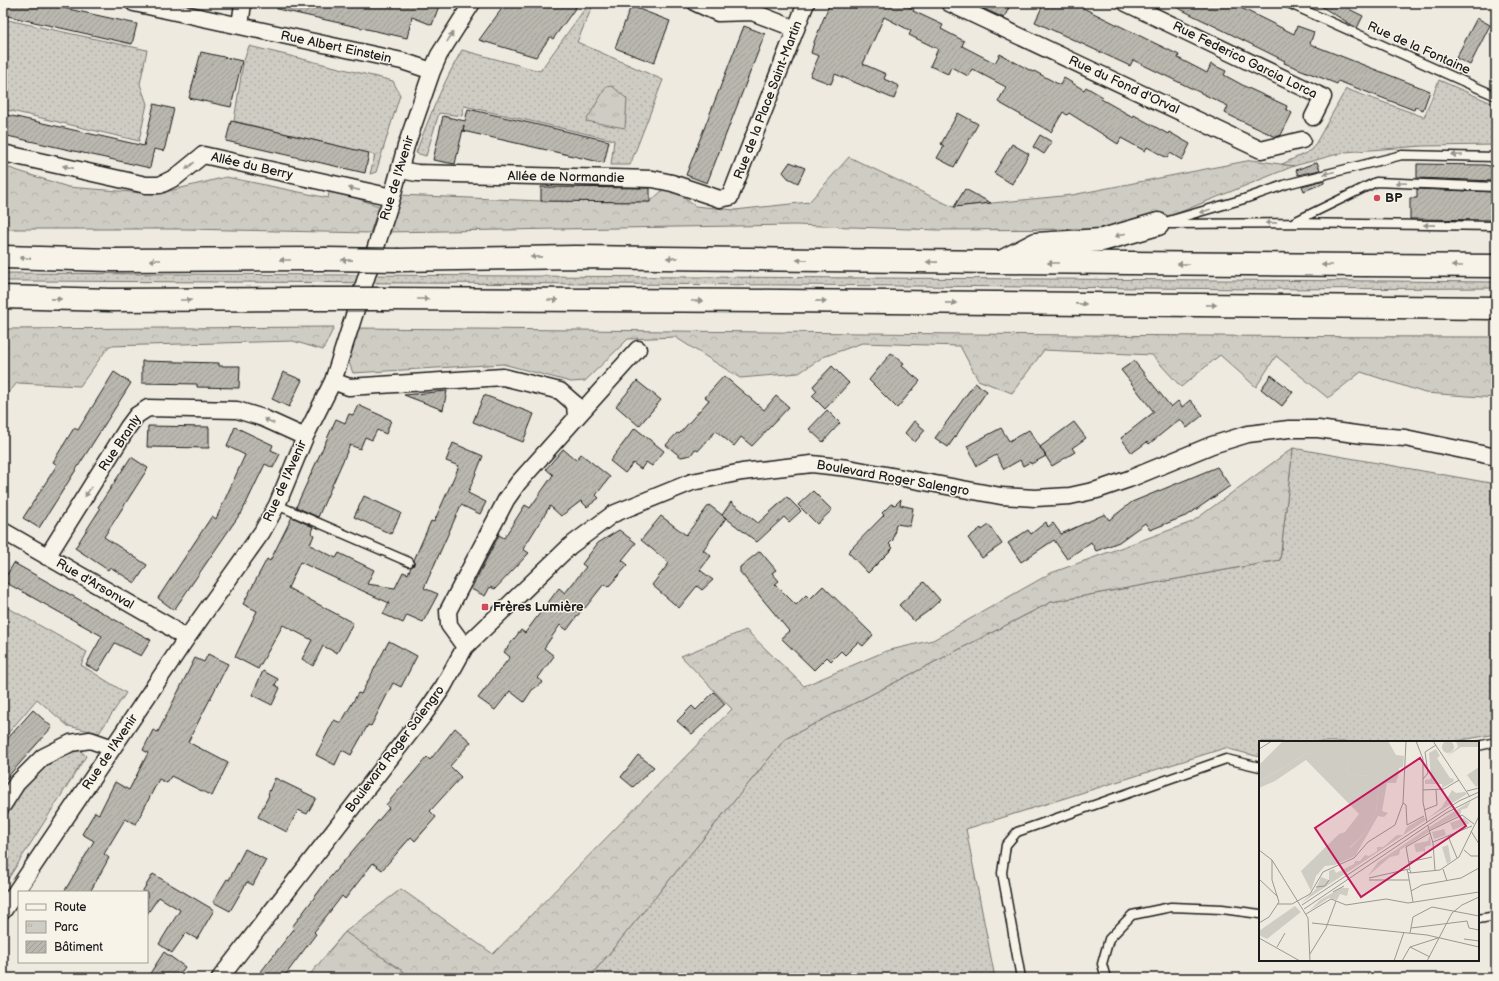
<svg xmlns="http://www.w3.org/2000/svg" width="1499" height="981" font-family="'Balsamiq Sans',sans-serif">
  <defs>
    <pattern id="grass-dots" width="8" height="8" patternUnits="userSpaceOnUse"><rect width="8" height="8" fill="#cfccc3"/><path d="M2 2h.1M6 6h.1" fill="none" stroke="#b1afa7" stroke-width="1.8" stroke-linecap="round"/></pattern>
    <pattern id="forest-crowns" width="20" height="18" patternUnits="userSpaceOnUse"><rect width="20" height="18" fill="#cfccc3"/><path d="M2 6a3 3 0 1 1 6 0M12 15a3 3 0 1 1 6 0" fill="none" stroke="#b1afa7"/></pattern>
    <pattern id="park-tufts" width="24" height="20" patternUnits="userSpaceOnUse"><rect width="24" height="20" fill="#cfccc3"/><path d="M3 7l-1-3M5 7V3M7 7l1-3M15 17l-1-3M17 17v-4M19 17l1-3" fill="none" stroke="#b1afa7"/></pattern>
    <pattern id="building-hatch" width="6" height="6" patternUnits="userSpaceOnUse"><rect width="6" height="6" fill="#bab7af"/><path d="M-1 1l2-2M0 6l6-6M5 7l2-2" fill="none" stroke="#9f9d96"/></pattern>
  </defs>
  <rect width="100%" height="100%" fill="#eeeae0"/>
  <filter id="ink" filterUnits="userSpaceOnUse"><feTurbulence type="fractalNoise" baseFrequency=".025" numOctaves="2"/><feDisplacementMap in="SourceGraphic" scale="8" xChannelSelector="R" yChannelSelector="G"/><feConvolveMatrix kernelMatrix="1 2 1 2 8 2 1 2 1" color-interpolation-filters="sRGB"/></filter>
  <g filter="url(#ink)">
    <path fill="url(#grass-dots)" stroke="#767470" d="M589 3H598L597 6 593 5 577 42 663 80 630 165H611L614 140 464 106 462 116 439 113 426 156 416 153C429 117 443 83 462 50L540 71Z
      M3 19 147 50 140 84 147 104 139 141 3 109Z
      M249 46 393 81 400 95 376 172 370 174 375 155 234 121 243 63Z
      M1439 80 1496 105V145L1422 146 1345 152 1294 166 1280 165 1312 150 1346 89 1424 117Z
      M3 273 1390 281 1496 282V288L1261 289 793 285 29 281H3Z
      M1293 448 1496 484V734L1451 742H1260V757L1225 748 966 829 995 978H589L785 739 1051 602 1280 560Z
      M3 605 87 652 81 665 126 693 99 733 68 726 37 699 3 739Z
      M78 748 86 756 3 887V818L10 806 38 771Z"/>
    <path fill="url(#forest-crowns)" stroke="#767470" d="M849 157 953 207 1072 195 1252 160 1294 166 1158 221 1102 229 939 230 794 225 385 232 399 195 541 201 650 202 667 186 695 206 735 210 809 202Z
      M3 166 68 187 157 194 226 177 328 198 330 189 379 206 370 233 186 229H3Z
      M334 327 323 350 293 341 109 346 80 386 17 383 3 399V329Z
      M356 328C736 331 1116 337 1496 337V398L1425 393 1361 372 1328 398 1276 356 1256 387 1220 355 1181 387 1152 355 1044 350 1012 393 978 380 960 346 862 343 823 357 799 373 740 378 675 337 628 339 585 381 571 382 503 364 353 373 348 360Z
      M1293 448 1280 560 1051 602 785 739 589 978H364L327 953 345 932 401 889 493 954 732 709 681 656 746 630 804 686 886 651 933 640 1051 573 1192 522Z"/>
    <path fill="url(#park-tufts)" stroke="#767470" d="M612 86 627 99 625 128 586 121 606 87Z
      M345 932 413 978H307Z"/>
    <path fill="url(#building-hatch)" stroke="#1c1c1c" d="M3 3H41L137 24 132 44 3 15Z
      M278 3H440L432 25 412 17 407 38 277 9Z
      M506 3H579L553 39 550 37 536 57 479 40Z
      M830 3H900L914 9 913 11 943 25 941 29 964 41 962 46 995 63 1000 54 1033 72 1034 71 1060 85 1064 78 1084 90 1086 87 1103 97 1101 99 1133 117 1134 115 1168 134 1169 132 1190 144 1182 160 1170 153 1167 158 1147 147 1145 151 1121 138 1118 144 1069 113 1067 115 1063 112 1051 132 998 102 1006 87 972 69 968 76 951 67 948 74 930 66 938 49 909 35 911 31 884 17 863 64 886 74 884 79 899 86 894 99 835 74 831 84 810 76 819 56 811 53 814 42Z
      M971 3H1011L1004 18Z
      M1044 3H1073L1179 55 1178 58 1207 73 1211 64 1226 71 1224 75 1248 88 1287 106 1286 109 1292 113 1281 135 1276 137 1235 118 1225 113 1228 106 1133 60 1130 66 1035 22Z
      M1168 3H1231L1294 34 1297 26 1314 32 1310 44 1430 91 1423 110 1415 107 1414 110 1338 81 1337 84 1284 63 1285 61Z
      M1324 3H1352L1349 9 1363 16 1357 28 1322 7Z
      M631 6 670 21 654 63 615 48Z
      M1477 18 1490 25 1470 65 1456 58Z
      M744 26 765 34 707 183 686 175Z
      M201 52 242 61 231 107 189 98Z
      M154 104 174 109 164 151 154 149 150 168 3 135V114L144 146Z
      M468 109 609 141 604 163 463 131 464 125 455 164 433 160 443 116 465 121Z
      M958 113 978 124 954 167 937 158 944 146 941 144Z
      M231 121 369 153 365 173 226 141Z
      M1040 135 1052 142 1044 154 1033 147Z
      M1012 144 1029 154 1012 184 994 173Z
      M790 162 805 168 798 183 788 178 783 172Z
      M1317 162 1320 170 1298 175 1296 170Z
      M1417 164 1485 165 1494 167V181L1417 178Z
      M1324 180V183L1304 191 1302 186Z
      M541 187 650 188V202L541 201Z
      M965 189 991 203 954 207Z
      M1417 189 1494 192V199H1496V220L1410 219V198H1417Z
      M891 353 904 363 902 366 920 381 897 408 869 380Z
      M142 361 219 363V366H240L239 388 197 387V384L142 383Z
      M1134 361 1171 407 1178 401 1182 407 1190 400 1203 415 1187 428 1180 419 1149 444 1147 442 1132 453 1121 438 1154 412 1121 370Z
      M832 366 849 383 825 409 812 396 817 391 813 386Z
      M114 372 131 383 39 528 23 518 57 465 53 462 74 428 78 430Z
      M283 372 302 380 289 407 272 399Z
      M1271 375 1293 392 1282 406 1261 389Z
      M724 376 764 410 776 396 789 407 752 446 741 437 734 446 716 431 698 451 695 449 691 455 681 457 666 445 677 433 679 434 709 400 705 397Z
      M637 381 661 400 639 426 616 406Z
      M975 383 987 391 948 447 935 438Z
      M447 391 443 410 404 395Z
      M484 395 534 414 523 442 473 422Z
      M358 405 391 420 386 434 377 430 372 440 365 437 360 449 350 445 318 517 296 507 336 419 345 423 349 414 353 415Z
      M827 410 840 423 823 442 809 429Z
      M914 421 925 430 915 442 905 433Z
      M1074 422 1086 438 1072 448 1075 452 1052 466 1040 447Z
      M148 426 209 427V448L147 447Z
      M235 427 273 445 271 450 280 454 273 468 265 464 241 514H240L174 610 158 598 212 516 216 519 245 455 227 446Z
      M635 428 664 451 652 466 646 462 641 469 633 463 625 473 610 461Z
      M1001 428 1009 441 1029 430 1046 456 1031 464 1030 462 1023 466 1020 460 1004 469 996 455 977 466 967 446Z
      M453 443 483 456 468 493 486 502 480 514 461 505 424 588 438 594 423 622 407 615 403 623 383 614 389 603 300 562 288 588 353 623 337 653 323 646 313 666 302 659 312 640 283 625 258 669 235 657 257 611 243 604 267 559 270 561 292 517 313 527 311 533 314 535 310 545 336 558 339 553 374 570 367 584 395 588 403 572 408 574 411 567 414 565V560L431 521 434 522 459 466 446 461Z
      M563 449 576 460 581 454 610 477 596 495 599 498 587 507 581 501 561 516 550 506 523 549 529 553 495 589 490 587 485 596 471 589 499 535 504 538 525 505 530 508 553 475 546 469Z
      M131 457 148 468 104 537 147 565 135 583 110 567 108 570 75 548 100 509 98 507Z
      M1217 467 1230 486 1188 515 1150 530 1145 523 1119 542 1096 551 1091 542 1067 559 1054 540 1021 562 1008 543 1028 530 1031 534 1046 522 1048 527 1053 523 1061 534 1105 514 1109 520 1132 502Z
      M813 491 832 510 817 524 798 505Z
      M364 496 401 513 391 534 354 517Z
      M787 497 801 511 789 522 784 517 757 542 722 515 731 502 758 523Z
      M901 499 900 505 913 508 910 526 896 524 893 540 889 544 893 548 868 573 848 552 884 515 882 513 891 504 895 505Z
      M709 505 726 518 703 550 711 556 700 570 713 580 702 590 697 586 679 608 652 585 669 563 641 540 661 516 686 535Z
      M989 525 1002 544 982 558 968 538 981 528 982 530Z
      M619 530 636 543 622 560 628 565 608 587 604 584 585 608 584 607 567 630 560 625 544 648 554 656 538 678 543 682 532 690 524 702 510 691 495 710 478 698 510 657 504 652 521 630 525 633 559 588 565 593 586 567 582 564 598 543Z
      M760 551 776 570 772 573 779 581 775 584 796 605 806 595 810 599 823 586 873 635 863 646 858 642 845 655 841 651 831 661 827 657 814 670 781 638 789 631 740 572V567Z
      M14 563 151 640 141 656 115 643 98 671 86 665 102 636 3 581Z
      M924 582 940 600 927 612 914 621 899 605Z
      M389 641 417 656 401 687 393 683 371 726 368 725 351 755 342 750 335 765 316 755 334 720 341 723 358 693 361 694Z
      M208 654 228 664 188 742 228 763 212 796 171 776 167 783 159 779 136 824 125 819 104 854 109 858 90 892H64L94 841 82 834 95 812 99 814 115 782 129 790 148 753 143 750 153 730 158 732 195 658 204 662Z
      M263 671 278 679 275 685 280 688 272 705 252 695Z
      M714 692 725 704 692 734 677 721 692 706 696 710Z
      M33 710 52 727 3 782V744Z
      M455 728 471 742 450 766 461 777 430 811 436 817 415 841 411 837 382 870 373 863 345 899 342 896 314 932 316 934 283 978H256L294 929 292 927 326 882 389 808 386 805 427 757 430 760Z
      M638 755 654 767 633 787 621 777Z
      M275 778 316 798 307 814 298 810 287 832 258 817 269 795 268 794Z
      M245 849 266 860 253 885 247 882 230 911 213 902 227 879 229 880Z
      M153 874 214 910 197 939 186 933 172 953 159 944 180 910 159 897 147 914V892H142Z
      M164 952 185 967 177 978H147Z"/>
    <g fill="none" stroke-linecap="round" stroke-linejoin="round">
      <g stroke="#1c1c1c" stroke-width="11">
        <path id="service" d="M1288 3 1496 96
          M1294 222 1376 182 1496 187
          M1158 224 1244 199 1287 184 1402 155 1496 157
          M1169 224 1293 223 1496 226
          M277 505 409 562
          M1478 746 1496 742
          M1478 919 1496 916
          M1021 978 1002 873 1006 845 1017 832 1226 759 1260 767
          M1106 978 1102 964 1109 939 1132 915 1171 907 1222 909 1260 914"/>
      </g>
      <g stroke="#1c1c1c" stroke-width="19">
        <path id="minor" d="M134 3 402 61 432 71
          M696 3 718 13 752 12 796 29
          M949 3 1261 150 1302 140
          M1126 3 1323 97 1313 117
          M240 26 243 3
          M3 153 146 185H160L176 177 203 155 392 197
          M400 170 417 173 653 179 672 183 720 199 730 197 806 3
          M333 381 349 387 503 377 560 391 575 404 576 418 518 483 506 500 448 611 449 625 465 647
          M576 418 638 349
          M3 531 167 625 186 639
          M47 557 128 427 137 415 148 408 237 410 263 418 305 437
          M3 805 17 783 43 757 71 743 90 740 113 748
          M3 911 186 639 262 532 277 505 305 437 333 381 392 197 406 146 432 71 439 55 472 3
          M220 978 423 716 443 687 465 647 570 546 613 514 692 482 742 472 812 464 848 468 1001 496 1035 498 1070 496 1097 490 1129 479 1212 445 1248 434 1289 429H1318L1363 435 1405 438 1496 457"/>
      </g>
      <g stroke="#1c1c1c" stroke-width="25">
        <path id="motorway" d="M3 257 112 260 324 259
          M399 260 575 257 999 262 1496 266
          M1003 261 1036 244 1102 240 1158 224
          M3 297 110 300 311 299
          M384 299 782 301 1496 308"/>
      </g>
      <use href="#service" stroke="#f7f3e8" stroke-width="8"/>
      <use href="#minor" stroke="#f7f3e8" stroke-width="16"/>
      <use href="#motorway" stroke="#f7f3e8" stroke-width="22"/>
      <g stroke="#1c1c1c" stroke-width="25" stroke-linecap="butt">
        <path id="motorway-bridge" d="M324 259 399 260
          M311 299H384"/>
      </g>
      <use href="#motorway-bridge" stroke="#f7f3e8" stroke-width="22"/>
    </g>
    <defs><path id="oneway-solid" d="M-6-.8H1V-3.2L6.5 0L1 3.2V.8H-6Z"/></defs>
    <g fill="#94928c">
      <use href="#oneway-solid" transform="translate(450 37) rotate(-58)"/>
      <use href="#oneway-solid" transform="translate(1457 155) rotate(-180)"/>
      <use href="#oneway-solid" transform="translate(190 166) rotate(141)"/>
      <use href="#oneway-solid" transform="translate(68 167) rotate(-167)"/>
      <use href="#oneway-solid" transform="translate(1329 173) rotate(166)"/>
      <use href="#oneway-solid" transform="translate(1401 183) rotate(-178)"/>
      <use href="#oneway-solid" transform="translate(354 189) rotate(-167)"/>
      <use href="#oneway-solid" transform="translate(1205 211) rotate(164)"/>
      <use href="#oneway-solid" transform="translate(1271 223) rotate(179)"/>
      <use href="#oneway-solid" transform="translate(1429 225) rotate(-179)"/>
      <use href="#oneway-solid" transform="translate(1120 235) rotate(164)"/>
      <use href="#oneway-solid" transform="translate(536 257) rotate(179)"/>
      <use href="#oneway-solid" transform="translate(25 258) rotate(-178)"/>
      <use href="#oneway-solid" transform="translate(672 258) rotate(-179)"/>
      <use href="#oneway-solid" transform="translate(155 260) rotate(180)"/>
      <use href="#oneway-solid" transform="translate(285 260) rotate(180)"/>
      <use href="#oneway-solid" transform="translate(347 260) rotate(-179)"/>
      <use href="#oneway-solid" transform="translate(802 260) rotate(-179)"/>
      <use href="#oneway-solid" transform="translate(932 262) rotate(-179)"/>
      <use href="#oneway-solid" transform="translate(1053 263) rotate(-180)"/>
      <use href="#oneway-solid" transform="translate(1183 264) rotate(-180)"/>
      <use href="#oneway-solid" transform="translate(1327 265) rotate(-180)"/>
      <use href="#oneway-solid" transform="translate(1457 266) rotate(-180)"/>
      <use href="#oneway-solid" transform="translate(56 299) rotate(1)"/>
      <use href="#oneway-solid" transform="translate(423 299)"/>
      <use href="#oneway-solid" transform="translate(186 300)"/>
      <use href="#oneway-solid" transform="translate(553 300)"/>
      <use href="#oneway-solid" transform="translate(697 301)"/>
      <use href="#oneway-solid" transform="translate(821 301) rotate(1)"/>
      <use href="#oneway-solid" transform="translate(951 303) rotate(1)"/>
      <use href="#oneway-solid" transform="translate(1081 304) rotate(1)"/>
      <use href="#oneway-solid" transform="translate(1211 305) rotate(1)"/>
      <use href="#oneway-solid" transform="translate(269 421) rotate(-156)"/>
      <use href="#oneway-solid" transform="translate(88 492) rotate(122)"/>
    </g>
  </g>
  <g fill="#d1495b" stroke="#f7f3e8" stroke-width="1.5">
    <circle cx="1377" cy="198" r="4"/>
    <rect x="481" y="603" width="8" height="8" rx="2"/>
  </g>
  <g text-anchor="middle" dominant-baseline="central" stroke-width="3" stroke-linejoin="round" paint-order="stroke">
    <g font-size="13" fill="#1c1c1c" stroke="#f7f3e8">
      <text transform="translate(336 47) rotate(12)">Rue Albert Einstein</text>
      <text transform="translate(1419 48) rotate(24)">Rue de la Fontaine</text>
      <text transform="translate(1245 60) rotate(26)">Rue Federico Garcia Lorca</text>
      <text transform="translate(1124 85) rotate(25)">Rue du Fond d'Orval</text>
      <text transform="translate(768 100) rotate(-69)">Rue de la Place Saint-Martin</text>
      <text transform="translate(252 166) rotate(13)">Allée du Berry</text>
      <text transform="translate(566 177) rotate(1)">Allée de Normandie</text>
      <text transform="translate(397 178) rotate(-73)">Rue de l'Avenir</text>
      <text transform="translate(120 443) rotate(-56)">Rue Branly</text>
      <text transform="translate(893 478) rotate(10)">Boulevard Roger Salengro</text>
      <text transform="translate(285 481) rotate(-66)">Rue de l'Avenir</text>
      <text transform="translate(95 584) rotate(30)">Rue d'Arsonval</text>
      <text transform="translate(395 749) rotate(-53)">Boulevard Roger Salengro</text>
      <text transform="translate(110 752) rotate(-56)">Rue de l'Avenir</text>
    </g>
    <g font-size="13" font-weight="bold" fill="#1c1c1c" stroke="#f7f3e8" text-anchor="start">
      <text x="1385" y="198">BP</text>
      <text x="493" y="607">Frères Lumière</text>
    </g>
  </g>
  <g transform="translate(1259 741)">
    <rect width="220" height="220" fill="#eeeae0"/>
    <path d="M177 8 181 15 178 17 191 37 195 38 194 41 183 47V43H166V39L172 38 170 12ZM49 12 68 14 89 23 88 33 112 35 120 42 117 71 105 93 91 106 96 115 76 124 66 125 57 135 52 150 42 130 80 93 86 91 100 73 47 19 16 40 0 47V41ZM205 77 211 82 194 89 191 82ZM185 88 187 94 175 98 173 91ZM171 94 172 104 166 106V115L165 110 157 111 155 103 169 100Z" fill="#cfccc3"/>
    <path d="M24 0H48L139 34 137 42H128L123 70 129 72 125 76 119 75 96 115 91 107 105 93 117 71 120 42 112 35 88 33 89 23 72 25 68 15 49 12 0 41V24ZM193 49 197 52 206 51 208 53 168 78 183 66ZM212 60 208 67 202 69V73L171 89 170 86ZM165 76 167 79 42 162 57 148 62 136 70 139V130L75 128 77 132 95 123 96 120H101L106 114 110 115 118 110V106H124L138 94H144L148 86ZM169 87 170 91 141 109 140 114 131 116 109 135 119 121ZM82 147H90L88 155 81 153 78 159 70 157 50 170 61 159Z" fill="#cfccc3"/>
    <path d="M41 0H129L137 14 145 15 144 26 140 27 139 37H127L120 42 112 35 88 33 89 23 72 25 68 15 49 12ZM197 0H220V6H202L187 16 199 6ZM173 11 174 12 185 30 174 32ZM36 165 42 171 8 198 0 194V190Z" fill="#cfccc3"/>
    <path d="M183 6a6 6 0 1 1 12 0a6 6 0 1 1-12 0ZM115 2 138 21 127 34 104 16ZM220 26V44L217 46 208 34ZM189 104 192 120 188 123 183 106Z" fill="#cfccc3"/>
    <path fill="none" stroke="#9a9892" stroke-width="1" d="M157 0 164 18V61L168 81M174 0 211 56M0 8 13 0M166 11 177 4M164 38 169 32 166 11M164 49 185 48 200 39M208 50 220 47M144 62 147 64 148 84 165 75M165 69 178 64 177 49M169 85 174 102 176 130M170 90 203 74 215 83M212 90 220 103M189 95 198 117M174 101 213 85M0 109 13 119 49 177 51 220M205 109 212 115H220M150 121 173 116M151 128 147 106 171 92M184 128 188 140M149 132 154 161M151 132 181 129 200 116 220 75M110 137 150 128 152 131 149 132 148 129M0 138 19 156M110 139H150M57 146 66 145 70 139M152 150 163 144 202 137 220 127M74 151 85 145M18 163H33L51 153 64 131 95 117 109 101 136 84 144 62 147 0M43 164 200 60 220 51M45 168 187 72 220 55M47 173 72 158 87 164 127 158 149 162 220 151M0 182 10 176 20 161 13 139V119M53 182 168 194 220 206M152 187 208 180 210 187 220 189M151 192 154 176 173 166 220 175M0 197 41 220M205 198 220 200M18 206 26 192M151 206 171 216M51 213 67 187 77 160M135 220 145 191M143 220 151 206 179 197M168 220 193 172 203 164 220 156"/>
    <path fill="#c2185b" fill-opacity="0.15" stroke="#c2185b" stroke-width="2" d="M161 17 207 85 102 156 56 87Z"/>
    <rect width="220" height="220" fill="none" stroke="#1c1c1c" stroke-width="2"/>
  </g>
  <rect width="1499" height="981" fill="none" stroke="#f7f3e8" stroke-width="16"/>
  <rect x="8" y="8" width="1483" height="965" fill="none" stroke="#1c1c1c" stroke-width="1.5" filter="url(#ink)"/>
  <rect x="18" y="891" width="130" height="72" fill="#f7f3e8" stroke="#9f9d96"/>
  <rect x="26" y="904" width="20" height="6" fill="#f7f3e8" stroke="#9f9d96"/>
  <text x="54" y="911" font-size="12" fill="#1c1c1c">Route</text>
  <rect x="26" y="921" width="20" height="12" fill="url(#park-tufts)" stroke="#9f9d96"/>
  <text x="54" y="931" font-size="12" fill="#1c1c1c">Parc</text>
  <rect x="26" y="941" width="20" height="12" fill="url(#building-hatch)" stroke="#9f9d96"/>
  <text x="54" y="951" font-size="12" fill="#1c1c1c">Bâtiment</text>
</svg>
